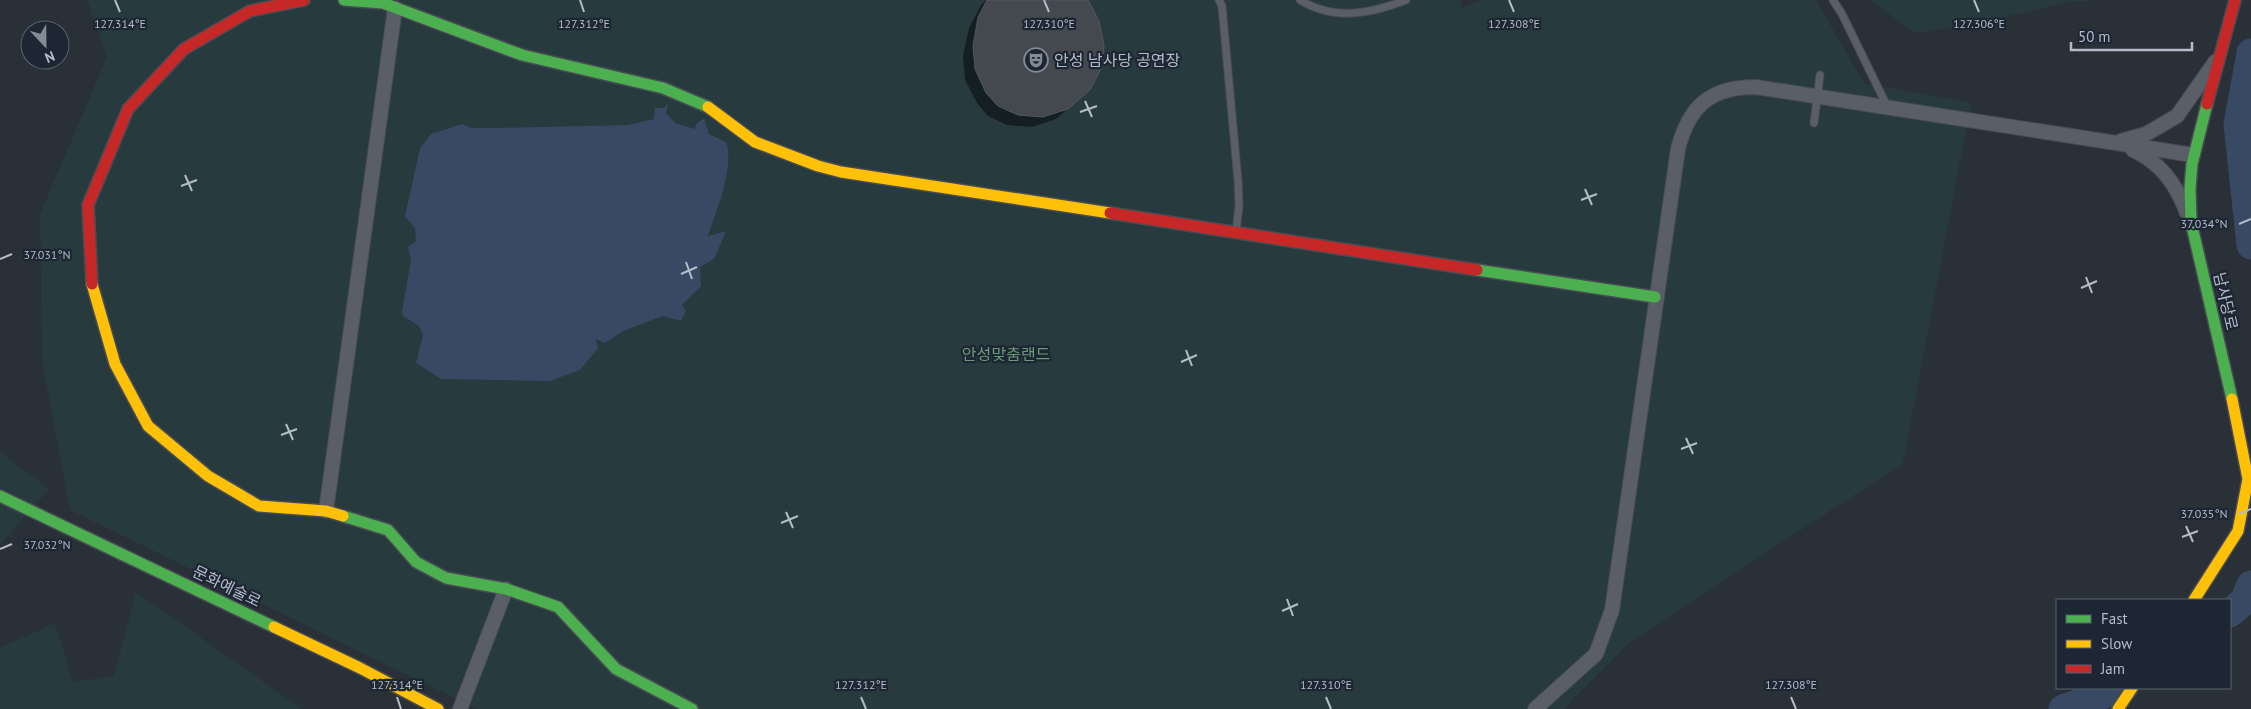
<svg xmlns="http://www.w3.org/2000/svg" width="2251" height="709" font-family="'PT Sans','Noto Sans KR',sans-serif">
  <rect width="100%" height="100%" fill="#2a3038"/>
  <path fill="#273a3e" d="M87 0H1460L1462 8 1483 0H1816L1864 83 1971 103 1903 463 1630 642 1564 709H477L70 510 42 360 40 214 107 57Z
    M1869 0H2105L2067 2 1988 21 1916 33Z
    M0 452 49 489 0 545Z
    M136 592 302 709H0V648L55 623 73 682 114 676Z"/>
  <path fill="#384963" d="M668 104 666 113 675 123 695 129 696 124 704 118 709 134 727 143C733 173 717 208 708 236L726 231 714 259 700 267 701 286 682 305 686 311 681 321 663 316 623 331 605 343 596 339 598 348 580 370 550 381 441 379 416 363 423 335 419 326 403 316 402 311 411 260 408 247 416 241 415 228 405 216 420 148 431 134 462 124 471 128H492L628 125 654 119 655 108H664Z"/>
  <path fill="#0007" d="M986 0H1087L1078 100 1056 119 1032 127 1007 125 988 116 977 103 965 80 963 56 969 28 981 5Z"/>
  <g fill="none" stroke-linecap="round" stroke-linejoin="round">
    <path stroke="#384963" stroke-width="29" d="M2251 53 2238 124 2251 245
      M2230 613 2244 601 2251 585
      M2063 709 2121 688"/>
  </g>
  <path fill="#444950" stroke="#52575f" d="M987 0H1088L1099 21 1104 45 1103 65 1090 90 1068 109 1043 117 1018 115 998 106 986 93 975 69 973 46 978 17Z"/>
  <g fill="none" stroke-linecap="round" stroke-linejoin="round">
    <g stroke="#484c53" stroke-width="9">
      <path id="lane" d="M1219 0 1222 6 1238 181 1239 206 1236 232
        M1300 0C1334 21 1370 14 1406 0
        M1833 0 1842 14 1888 108
        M1814 123 1820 75"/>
    </g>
    <g stroke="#484c53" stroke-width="16">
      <path id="street" d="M2121 141 2146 134 2177 116 2215 62
        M2133 150C2161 163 2176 184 2187 213
        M326 511 395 8
        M460 709 506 589
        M1535 709 1596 654 1612 610 1678 149C1689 106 1710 87 1756 87L2193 155"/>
    </g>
    <g stroke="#484c53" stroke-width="14">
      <path id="fast" d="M344 0 383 3 522 55 663 88 708 107
        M2207 104 2192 164 2190 188 2191 222 2232 399
        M1477 270 1655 297
        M0 496 274 627
        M343 516 388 530 416 562 446 578 506 589 558 607 616 669 692 709"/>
    </g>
    <g stroke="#484c53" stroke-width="14">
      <path id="slow" d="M708 107 755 142 818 166 841 172 1110 213
        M92 284 115 364 148 426 208 476 259 506 326 511 343 516
        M2194 600 2238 531 2248 479 2232 399
        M274 627 360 668 438 709
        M2118 709 2132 688"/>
    </g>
    <g stroke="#484c53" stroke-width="14">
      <path id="jam" d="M2207 104 2235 0
        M1110 213 1477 270
        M92 284 88 205 128 109 184 49 250 11 304 0"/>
    </g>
    <use href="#lane" stroke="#5a5e66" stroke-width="7"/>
    <use href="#street" stroke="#5a5e66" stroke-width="14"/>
    <use href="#fast" stroke="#4caf50" stroke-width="11"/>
    <use href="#slow" stroke="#ffc107" stroke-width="11"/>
    <use href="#jam" stroke="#c62828" stroke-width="11"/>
  </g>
  <path fill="none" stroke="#b4bcc9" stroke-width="2" d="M115 0 120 12M580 0 584 12M1044 0 1049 12M1509 0 1514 12M1974 0 1979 12M1085 101 1092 117M1080 112 1097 106M185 175 192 191M181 186 197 180M1585 189 1592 205M1581 200 1597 194M2239 224 2251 219M0 259 12 254M686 262 692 279M681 274 697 267M2086 277 2092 293M2081 288 2097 281M1186 350 1192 366M1181 362 1197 355M286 424 293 440M281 435 297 429M1686 438 1693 454M1681 449 1697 443M786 512 793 528M2239 514 2251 509M781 523 798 516M2186 526 2193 542M2182 537 2198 531M0 549 12 544M1287 599 1293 616M1282 611 1298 604M397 697 401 709M861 697 866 709M1326 697 1331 709M1791 697 1796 709"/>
  <defs>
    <g id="theatre-ring" transform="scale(1.25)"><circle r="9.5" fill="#1d2633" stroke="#848b96" stroke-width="1.5"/><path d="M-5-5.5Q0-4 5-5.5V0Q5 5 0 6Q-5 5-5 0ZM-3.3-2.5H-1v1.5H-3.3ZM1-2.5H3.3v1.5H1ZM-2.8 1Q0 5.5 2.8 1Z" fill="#848b96"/></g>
  </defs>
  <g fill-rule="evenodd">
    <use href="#theatre-ring" x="1036" y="60"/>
  </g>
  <g text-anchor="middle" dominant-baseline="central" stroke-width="4.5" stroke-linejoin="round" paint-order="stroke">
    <g font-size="16" fill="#b4bcc9" stroke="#1d2633" text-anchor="start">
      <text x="1054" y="60">안성 남사당 공연장</text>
    </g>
    <g font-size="16" fill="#b4bcc9" stroke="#1d2633">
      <text transform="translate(2226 301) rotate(77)">남사당로</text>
      <text transform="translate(227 586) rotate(26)">문화예술로</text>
    </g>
    <g font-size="16" fill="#6b9a76" stroke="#1d2633">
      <text x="1006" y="354">안성맞춤랜드</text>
    </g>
  </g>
  <g font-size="12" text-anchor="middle" fill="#b4bcc9" stroke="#1d2633" stroke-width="4.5" stroke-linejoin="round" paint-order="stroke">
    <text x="120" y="28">127.314°E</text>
    <text x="584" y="28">127.312°E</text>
    <text x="1514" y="28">127.308°E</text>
    <text x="1979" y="28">127.306°E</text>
    <text x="1049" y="28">127.310°E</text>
    <text x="2204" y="228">37.034°N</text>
    <text x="47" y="259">37.031°N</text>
    <text x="2204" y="518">37.035°N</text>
    <text x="47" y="549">37.032°N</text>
    <text x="397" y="689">127.314°E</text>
    <text x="861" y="689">127.312°E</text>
    <text x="1326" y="689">127.310°E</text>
    <text x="1791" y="689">127.308°E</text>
  </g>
  <rect x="2056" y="599" width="175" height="90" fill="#1d2633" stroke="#59626f"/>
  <rect x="2066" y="615" width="25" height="8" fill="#4caf50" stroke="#59626f"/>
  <text x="2101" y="624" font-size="15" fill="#b4bcc9">Fast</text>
  <rect x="2066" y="640" width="25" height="8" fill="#ffc107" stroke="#59626f"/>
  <text x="2101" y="649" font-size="15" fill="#b4bcc9">Slow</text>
  <rect x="2066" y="665" width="25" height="8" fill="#c62828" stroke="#59626f"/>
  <text x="2101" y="674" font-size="15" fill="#b4bcc9">Jam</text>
  <g transform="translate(45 45) rotate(158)"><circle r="24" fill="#1d2633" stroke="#59626f"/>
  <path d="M0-4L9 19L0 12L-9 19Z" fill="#848b96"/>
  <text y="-8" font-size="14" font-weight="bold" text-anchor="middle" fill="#b4bcc9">N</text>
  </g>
  <path d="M2071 42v8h121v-8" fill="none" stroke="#b4bcc9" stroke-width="2.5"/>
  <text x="2078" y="42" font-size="15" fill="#b4bcc9" stroke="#1d2633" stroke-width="4" paint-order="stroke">50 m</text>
</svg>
